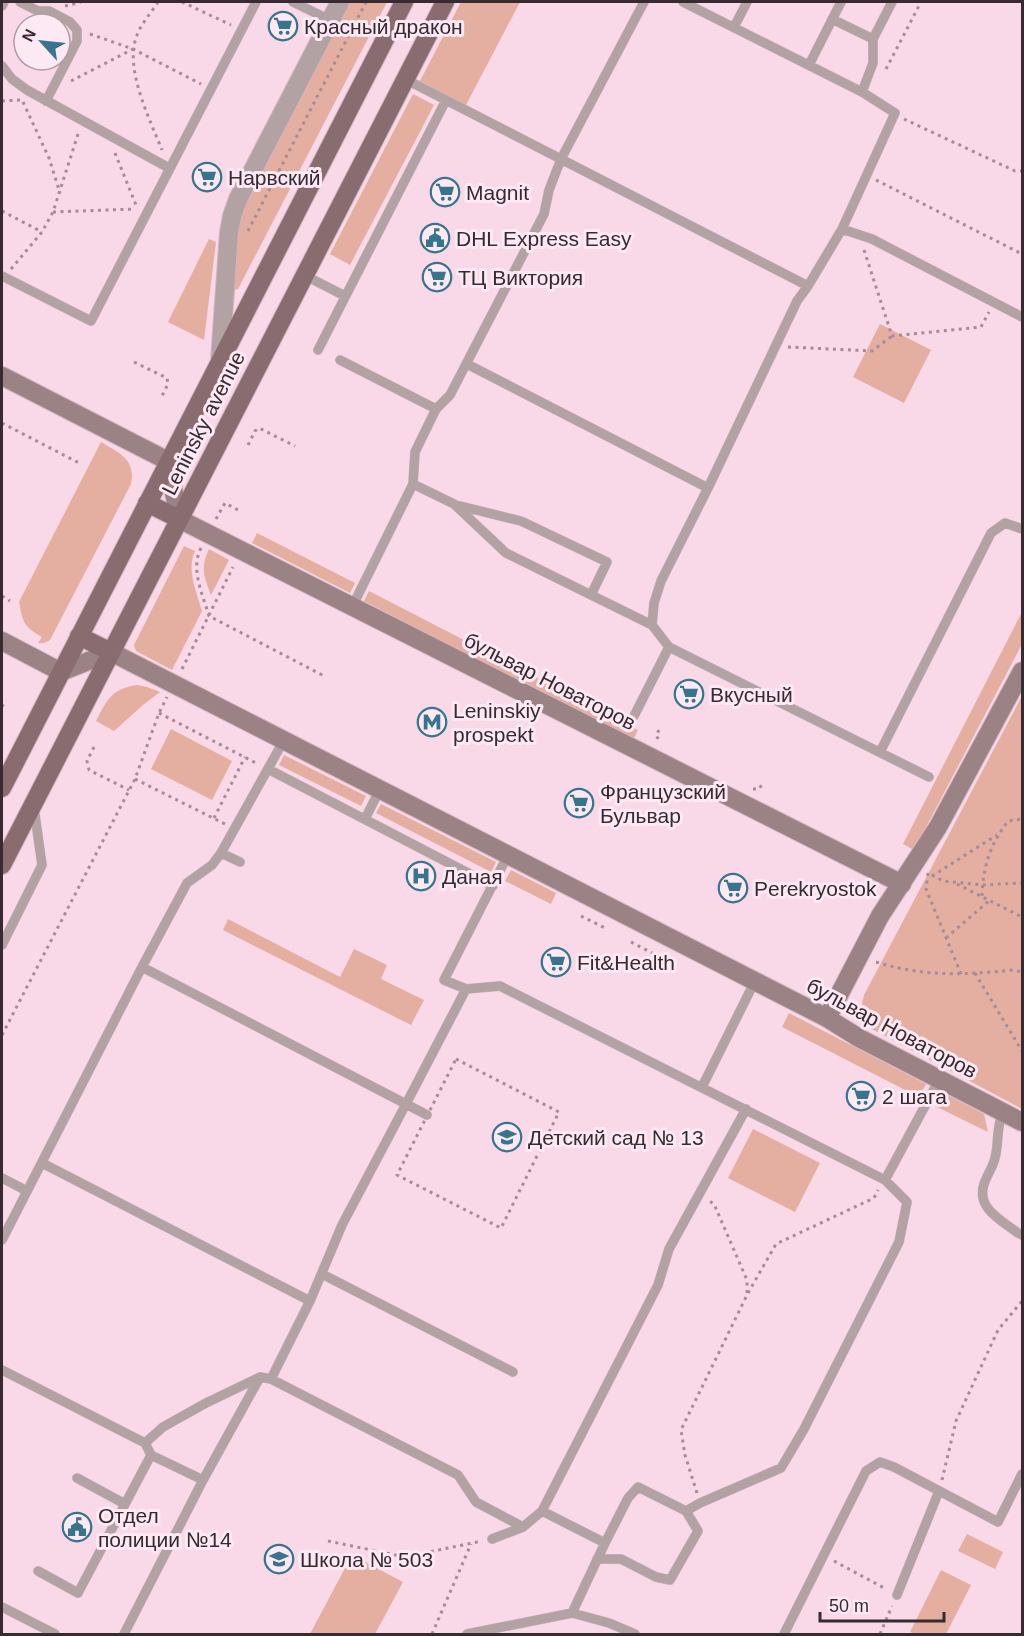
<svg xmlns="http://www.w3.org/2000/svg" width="1024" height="1636" font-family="Helvetica,sans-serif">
  <rect width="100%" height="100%" fill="#f9d8e8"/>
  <path fill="#e4aea1" d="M349 2H387L238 289 231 291 235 234 245 204Z
    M461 2H520L466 105 420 81Z
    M413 94 434 105 350 265 330 254Z
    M209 239 216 242 204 340 168 322Z
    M880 324 931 350 904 403 853 377Z
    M101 442C119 453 136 459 131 484L50 640 44 643H38L42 637C23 626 23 622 19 602Z
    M257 533 355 583 350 593 252 543Z
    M184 546 195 551C186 570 197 593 202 611L172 670 136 651 134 645Z
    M209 549 229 560 211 595C204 576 200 569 209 549Z
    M369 591 638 730 633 740 364 601Z
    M1022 612V644L914 850 903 844Z
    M137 685 147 687 160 692 143 705 114 731 96 721C107 700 111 689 137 685Z
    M1022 696V1109L872 1029C861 1016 860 1011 864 995Z
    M171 729 232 761 212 800 151 769Z
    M284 755 366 796 361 806 279 765Z
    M381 804 496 862 491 872 376 813Z
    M511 870 556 893 551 904 505 881Z
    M228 919 340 977 354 949 387 965 381 979 424 1000 411 1025 223 930Z
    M789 1013 926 1084 919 1097 782 1027Z
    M942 1092 984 1114 988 1132 935 1106Z
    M753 1129 820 1163 795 1212 728 1178Z
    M967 1534 1003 1552 995 1569 958 1551Z
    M352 1555 403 1582 375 1634H310Z
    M941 1570 971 1585 946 1634H915L910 1632Z"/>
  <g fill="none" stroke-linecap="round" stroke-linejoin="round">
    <g stroke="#d2b5c3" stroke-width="10">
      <path id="lane" d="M20 2 38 11H49L70 22 77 30V41L46 101
        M293 2 330 20
        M2 6 4 2
        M832 19 873 39
        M734 27 747 2
        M809 65 841 2
        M2 66 12 79 27 90 169 168
        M405 79 808 286
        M862 92 873 63V39L892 2
        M842 229 872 239 1022 317
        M304 275 345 296
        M2 276 91 321 256 2
        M318 350 446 100
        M340 360 436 409
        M467 364 708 488
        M413 484 454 504 506 553 652 625
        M456 505 521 521 607 562 591 595
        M352 607 413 484 415 452 436 409 450 395 544 214 549 190 561 159 644 2
        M669 647 929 777
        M634 716 669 647 652 625 654 603 661 581 708 488 797 301 808 286 842 229 895 113 862 92 683 2
        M880 752 991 533 1005 523 1022 529
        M268 769 493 886
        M365 819 380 789
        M221 853 240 862
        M508 855 444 980 466 989 500 986 885 1180 907 1202 899 1242 804 1429 781 1468 700 1503 686 1511 638 1487 628 1498 605 1543
        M2 945 42 865 34 808
        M142 967 406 1104 466 989
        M702 1087 755 981
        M1003 1112C996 1127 999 1143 995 1158 993 1167 987 1175 984 1184 976 1208 1001 1220 1018 1233L1022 1235
        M42 1163 310 1301 271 1379
        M2 1178 27 1191
        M885 1180 939 1080
        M2 1240 142 967 187 883 212 865 221 853 284 740
        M322 1274 513 1372
        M310 1301 342 1225 406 1104 427 1115
        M2 1370 145 1443 151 1455 203 1480
        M145 1443 163 1427 206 1403 260 1377 271 1379 458 1475 476 1502 523 1527 542 1511 658 1285 669 1249 746 1109
        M77 1478 125 1504
        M542 1511 605 1543 572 1613
        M492 1539 523 1527
        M597 1559H621L656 1577 670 1580 698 1531 686 1511
        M38 1571 78 1593 151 1455
        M897 1595 939 1491
        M2 1607 55 1634
        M124 1634 203 1480 260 1377
        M467 1634 572 1613 609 1623 635 1634
        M784 1634 866 1471 880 1462 894 1467 998 1522 1022 1474"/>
    </g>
    <g stroke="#d2b5c3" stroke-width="20">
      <path id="street" d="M220 360 229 232 232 216 238 199 340 2"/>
    </g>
    <g stroke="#d2b5c3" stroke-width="20">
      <path id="secondary" d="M2 376 168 461 179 519 902 884
        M2 641 61 672 111 652 827 1018 859 1038 1022 1122
        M827 1018 880 916 938 827 1022 671"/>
    </g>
    <g stroke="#d2b5c3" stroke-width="20">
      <path id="primary" d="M147 503 179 519
        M79 636 111 652
        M2 788 404 2
        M2 865 445 2"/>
    </g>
    <path stroke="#a48c98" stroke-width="3" stroke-dasharray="3 4.5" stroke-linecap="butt" d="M158 2C151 13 140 25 136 38 125 70 150 120 162 150
      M182 2 231 25
      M65 6 81 2
      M90 34 133 49 201 84
      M886 69 921 2
      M71 81 133 49
      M2 101 20 100
      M23 102 49 158 60 193
      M904 119 1015 171H1022
      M115 153 136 205
      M876 180 1022 254
      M2 211 42 232
      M53 212 135 209
      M248 231 366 2
      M864 250 892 336 981 327 989 312
      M11 269 42 232 53 212 79 131
      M788 347 872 351 892 336
      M134 362 167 378 168 384 161 398
      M2 423 81 464
      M248 445 255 431 259 428 295 446
      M216 519 225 503 238 510
      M201 548C190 569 203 595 209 616L326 677
      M2 596 10 601
      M182 669 233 567
      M2 707 5 700
      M159 713 256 763
      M659 730 656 736 661 742
      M94 747 87 761 89 770 129 790
      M135 779 225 824
      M753 789H759L763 783
      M214 818 245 757
      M932 876 997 835
      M957 884 1022 917
      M982 896C983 866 990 845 1008 821L1022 819
      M581 916 607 929
      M946 938 990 900
      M631 942 656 955
      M876 962C924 977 963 975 1013 970L1022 972
      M975 973 1022 1051
      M961 974 926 889 928 873 943 881 983 885 1022 883
      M2 1035 135 779 159 713 167 697
      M456 1059 559 1112 501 1228 397 1175Z
      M748 1293 776 1244 874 1198 878 1190
      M942 1480 956 1421 998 1330 1022 1301
      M697 1493 685 1455 681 1430 747 1295V1280L714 1204 708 1200
      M328 1541 405 1557 482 1541
      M834 1561 886 1589
      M432 1634 471 1544
      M880 1634 892 1606"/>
    <use href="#lane" stroke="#b2a2a4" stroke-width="9"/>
    <use href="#street" stroke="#b2a2a4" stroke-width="18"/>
    <use href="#secondary" stroke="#9a8285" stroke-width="18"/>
    <use href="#primary" stroke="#886c6f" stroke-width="18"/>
  </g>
  <defs>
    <g id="supermarket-ring" transform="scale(1.5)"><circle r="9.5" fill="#fde9f3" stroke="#38748c" stroke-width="1.5"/><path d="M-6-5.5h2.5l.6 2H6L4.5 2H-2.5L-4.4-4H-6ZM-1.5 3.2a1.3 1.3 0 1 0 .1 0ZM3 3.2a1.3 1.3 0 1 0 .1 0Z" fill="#38748c"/></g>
    <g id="civic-ring" transform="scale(1.5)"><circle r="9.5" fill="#fde9f3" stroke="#38748c" stroke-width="1.5"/><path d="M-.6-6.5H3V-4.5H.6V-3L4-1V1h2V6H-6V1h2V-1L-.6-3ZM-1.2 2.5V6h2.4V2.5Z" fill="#38748c"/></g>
    <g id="metro-ring" transform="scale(1.5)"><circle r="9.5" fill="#fde9f3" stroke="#38748c" stroke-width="1.5"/><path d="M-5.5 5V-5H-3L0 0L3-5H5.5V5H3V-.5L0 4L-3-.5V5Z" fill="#38748c"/></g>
    <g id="hospital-ring" transform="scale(1.5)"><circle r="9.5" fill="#fde9f3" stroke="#38748c" stroke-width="1.5"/><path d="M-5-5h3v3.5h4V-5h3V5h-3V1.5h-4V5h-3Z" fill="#38748c"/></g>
    <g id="school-ring" transform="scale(1.5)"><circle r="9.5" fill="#fde9f3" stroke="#38748c" stroke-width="1.5"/><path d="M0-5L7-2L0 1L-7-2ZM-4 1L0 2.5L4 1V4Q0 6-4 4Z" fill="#38748c"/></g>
  </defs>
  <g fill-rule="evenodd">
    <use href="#supermarket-ring" x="283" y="26"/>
    <use href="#supermarket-ring" x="207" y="177"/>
    <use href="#supermarket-ring" x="445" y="192"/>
    <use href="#civic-ring" x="435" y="238"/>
    <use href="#supermarket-ring" x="437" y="277"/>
    <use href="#supermarket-ring" x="689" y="694"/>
    <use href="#metro-ring" x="432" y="722"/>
    <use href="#supermarket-ring" x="579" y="803"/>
    <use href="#hospital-ring" x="421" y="876"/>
    <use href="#supermarket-ring" x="733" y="888"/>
    <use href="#supermarket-ring" x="556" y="962"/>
    <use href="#supermarket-ring" x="861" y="1096"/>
    <use href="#school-ring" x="507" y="1137"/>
    <use href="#civic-ring" x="77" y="1527"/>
    <use href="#school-ring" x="279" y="1559"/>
  </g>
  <g text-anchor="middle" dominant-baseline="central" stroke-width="6" stroke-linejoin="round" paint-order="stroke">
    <g font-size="21" fill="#372b31" stroke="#fde9f3" text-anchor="start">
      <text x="304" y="26">Красный дракон</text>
      <text x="228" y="177">Нарвский</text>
      <text x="466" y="192">Magnit</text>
      <text x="456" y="238">DHL Express Easy</text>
      <text x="458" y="277">ТЦ Виктория</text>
      <text x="710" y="694">Вкусный</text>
      <text x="453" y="710">Leninskiy<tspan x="453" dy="24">prospekt</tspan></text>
      <text x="600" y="791">Французский<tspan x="600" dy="24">Бульвар</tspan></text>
      <text x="442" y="876">Даная</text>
      <text x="754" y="888">Perekryostok</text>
      <text x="577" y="962">Fit&amp;Health</text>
      <text x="882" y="1096">2 шага</text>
      <text x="528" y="1137">Детский сад № 13</text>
      <text x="98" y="1515">Отдел<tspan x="98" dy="24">полиции №14</tspan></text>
      <text x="300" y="1559">Школа № 503</text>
    </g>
    <g font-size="21" fill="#372b31" stroke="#fde9f3">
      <text transform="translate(203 423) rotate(-63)">Leninsky avenue</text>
      <text transform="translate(550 681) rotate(27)">бульвар Новаторов</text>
      <text transform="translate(892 1028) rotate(28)">бульвар Новаторов</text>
    </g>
  </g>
  <rect width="1024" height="1636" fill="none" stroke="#372b31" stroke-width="6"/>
  <g transform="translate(42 42) rotate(297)"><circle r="28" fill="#fde9f3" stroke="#ae9da5" stroke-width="1.5"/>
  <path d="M0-4.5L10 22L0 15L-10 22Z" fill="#38748c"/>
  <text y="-9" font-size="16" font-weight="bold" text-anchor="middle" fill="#372b31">N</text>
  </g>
  <path d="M820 1612v9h124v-9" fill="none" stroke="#372b31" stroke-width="3"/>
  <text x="829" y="1612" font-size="18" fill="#372b31" stroke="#fde9f3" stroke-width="4.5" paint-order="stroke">50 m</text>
</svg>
